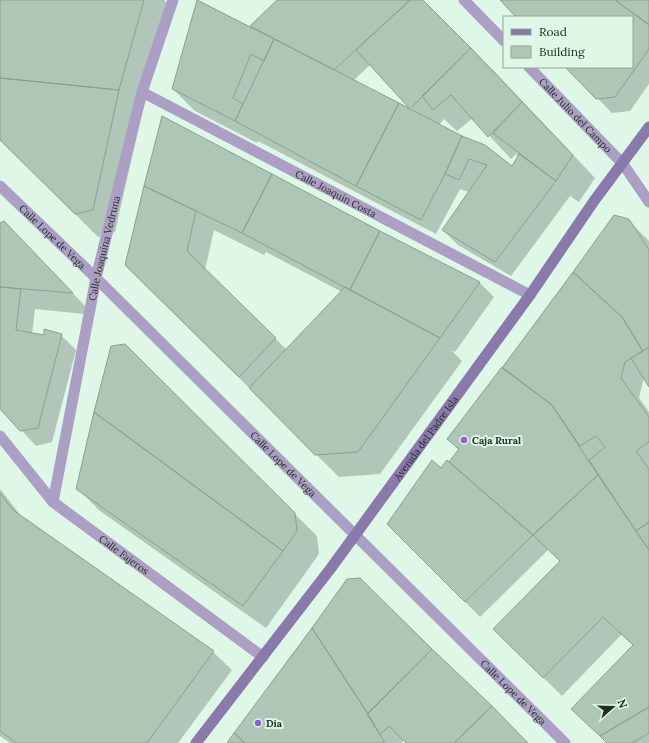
<svg xmlns="http://www.w3.org/2000/svg" width="649" height="743" font-family="Lora,serif">
  <rect width="100%" height="100%" fill="#def7e7"/>
  <path fill="#0003" fill-rule="evenodd" d="M0 0H164L171 7 142 113 115 232 98 237 0 139Z
    M198 0 255 30 251 26 278 0H422L494 71 595 178 579 202 570 196 511 276 458 245 443 230 469 192 460 189 436 234 258 141 257 143 195 111 173 89ZM371 64 411 108 415 112 353 81ZM473 118 511 159 516 154 519 157 512 168 439 125 444 119 457 131Z
    M501 0H649V84L630 111 612 113 567 67H632V17H518Z
    M271 175 479 282 494 297 455 352 451 350 462 361 380 474 339 477 144 284 149 188 145 185ZM214 230 264 255 266 252 342 292 287 350 205 270Z
    M628 220 649 241V384L646 379 643 381 639 398 649 412V743H607L634 646 622 634 562 696 494 629 561 561 549 549 480 617 388 524 449 463 459 450 448 439 574 272Z
    M0 224 26 245 94 315 35 309 32 334 45 336 61 335 76 350 52 442 36 446 0 407Z
    M125 345 317 536 319 554 266 628 100 511 77 488Z
    M0 489 22 517 213 652 232 670 178 743H10L0 736Z
    M347 580 526 743H407L404 740 401 743H228Z"/>
  <path fill="#aec6b6" stroke="#8aa192" d="M0 0H144L119 90 0 78Z
    M197 0 274 39 264 61 251 54 233 98 243 104 235 121 172 89Z
    M277 0H410L334 70 250 26Z
    M410 0H423L471 48 410 109 356 50Z
    M500 0H615L649 25V49L615 97 596 99 565 67H632V17H516Z
    M615 0H649V25L647 23Z
    M274 39 399 103 356 186 235 121Z
    M471 48 522 102 488 137 451 95 433 110 422 96Z
    M0 78 119 90 93 210 75 214 0 140Z
    M522 102 573 155 556 181 493 133Z
    M399 103 462 136 445 174 421 220 356 186Z
    M162 116 272 174 242 233 144 186Z
    M462 136 485 145 512 166 519 154 556 181 495 262 442 230 487 165 469 159 459 180 445 174Z
    M272 174 380 231 350 290 242 233Z
    M144 186 196 211 187 251 276 338 239 377 125 265Z
    M614 215 629 219 649 250V347L643 351 622 317 573 272Z
    M4 221 73 293 0 287V223Z
    M380 231 480 282 440 338 350 290Z
    M573 272 622 317 643 351 625 362 621 378 649 417V442L636 451 649 469V522L636 531 589 460 605 447 596 436 580 446 552 405 502 368Z
    M0 287 21 289 16 330 44 335V329L62 334 38 428 20 431 0 409Z
    M345 287 440 338 358 452 315 455 249 388Z
    M125 344 295 513 297 531 283 551 94 412 111 346Z
    M649 347V387L631 358Z
    M502 367 552 405 598 475 533 535 449 462 459 449 447 439Z
    M94 412 283 551 243 606 76 489Z
    M432 460 441 468 447 460 533 535 465 602 387 524Z
    M598 475 649 550V707L600 736 571 709 633 645 603 617 543 678 493 629 560 561 533 535Z
    M0 493 13 510 214 651 147 743H16L0 731Z
    M649 522V550L636 531Z
    M360 578 432 649 368 714 312 628 347 579Z
    M312 628 368 714 385 743H245L234 733Z
    M432 649 492 706 454 743H406L389 726 380 735 367 714Z
    M492 706 528 743H454Z
    M649 707V733L636 741 631 743H607L600 736Z
    M234 733 245 743H227Z"/>
  <g fill="none" stroke-linecap="round" stroke-linejoin="round">
    <path stroke="#aba0c3" stroke-width="11" id="s1" d="M142 92 530 295"/>
    <g stroke="#aba0c3" stroke-width="11">
      <path d="M464 0 504 41"/>
      <path id="s2" d="M529 67 623 164 649 202"/>
      <path id="s3" d="M0 186 96 278 565 743"/>
      <path id="s4" d="M0 436 53 502 263 657"/>
      <path id="s5" d="M53 502 96 278 142 92 173 0"/>
    </g>
    <path stroke="#8a79ab" stroke-width="11" id="s6" d="M196 743 331 568 530 295 594 201 649 127"/>
  </g>
  <g fill="#9060da" stroke="#def7e7" stroke-width="1.5">
    <circle cx="464" cy="440" r="4"/>
    <circle cx="258" cy="723" r="4"/>
  </g>
  <g text-anchor="middle" dominant-baseline="central" stroke-width="4" stroke-linejoin="round" paint-order="stroke">
    <g font-size="10" fill="#232d27" stroke="#def7e7">
      <text stroke="none"><textPath href="#s2" startOffset="67">Calle Julio del Campo</textPath></text>
      <text stroke="none"><textPath href="#s1" startOffset="219">Calle Joaquín Costa</textPath></text>
      <text stroke="none"><textPath href="#s3" startOffset="73">Calle Lope de Vega</textPath></text>
      <text stroke="none"><textPath href="#s5" startOffset="259">Calle Joaquina Vedruna</textPath></text>
      <text stroke="none"><textPath href="#s6" startOffset="382">Avenida del Padre Isla</textPath></text>
      <text stroke="none"><textPath href="#s3" startOffset="397">Calle Lope de Vega</textPath></text>
      <text stroke="none"><textPath href="#s4" startOffset="173">Calle Fajeros</textPath></text>
      <text stroke="none"><textPath href="#s3" startOffset="721">Calle Lope de Vega</textPath></text>
    </g>
    <g font-size="10" font-weight="bold" fill="#232d27" stroke="#def7e7" text-anchor="start">
      <text x="472" y="440">Caja Rural</text>
      <text x="266" y="723">Dia</text>
    </g>
  </g>
  <rect x="503" y="16" width="130" height="52" fill="#def7e7" stroke="#93a69a"/>
  <rect x="511" y="29" width="20" height="6" fill="#8a79ab" stroke="#93a69a"/>
  <text x="539" y="36" font-size="12" fill="#232d27">Road</text>
  <rect x="511" y="46" width="20" height="12" fill="#aec6b6" stroke="#93a69a"/>
  <text x="539" y="56" font-size="12" fill="#232d27">Building</text>
  <g transform="translate(613 707) rotate(70)" stroke="#def7e7" stroke-width="3" paint-order="stroke">
  <path d="M0-3L7 15L0 10L-7 15Z" fill="#232d27"/>
  <text y="-6" font-size="11" font-weight="bold" text-anchor="middle" fill="#232d27">N</text>
  </g>
</svg>
